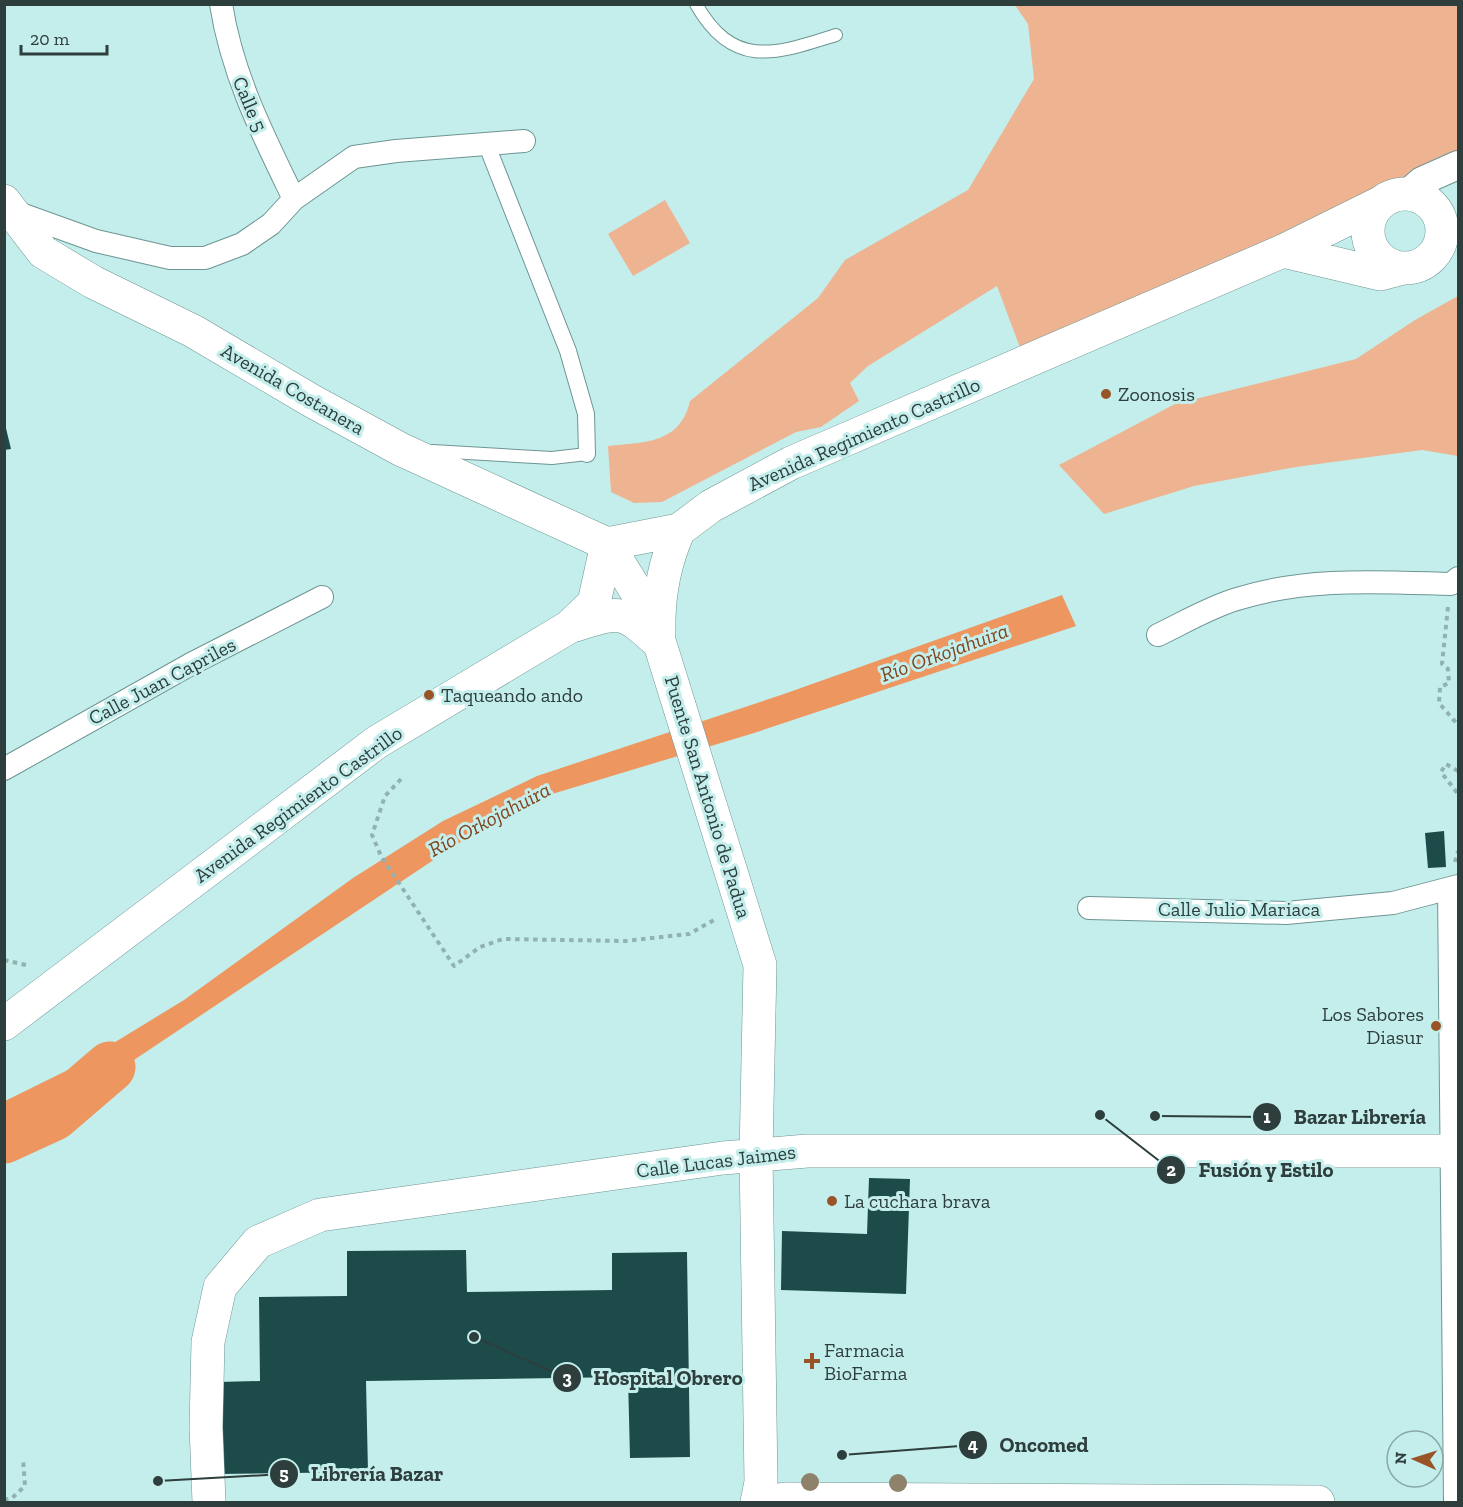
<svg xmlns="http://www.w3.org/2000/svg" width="1463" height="1507" font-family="'Zilla Slab',serif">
  <rect width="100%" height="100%" fill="#c4eeec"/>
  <path fill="#eeb491" d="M1015 5H1458V158L1359 201 1025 361 997 286 868 366 850 383 859 401 821 427 796 432 662 502 634 503 611 492 608 446C645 442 680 444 690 401L818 298 845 260 968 190 1034 79 1028 24Z
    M665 200 690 243 633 276 608 234Z
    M1458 296V456L1422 450 1296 467 1194 486 1104 514 1059 465 1175 404 1356 359 1415 320Z"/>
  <path fill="#ed965f" d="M1062 595 1076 626 754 733 539 798 471 835 50 1116 5 1136V1101L76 1066 184 1000 353 878 443 821 537 776 784 694Z"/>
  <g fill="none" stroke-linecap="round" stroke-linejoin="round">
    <path stroke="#ed965f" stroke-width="51" d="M4 1138 54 1115 110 1067"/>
  </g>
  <path fill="#1c4b4a" d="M4 420 11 449 4 450Z
    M1444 831 1446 867 1428 868 1425 833Z
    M869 1178 910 1179 906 1294 781 1290 782 1231 867 1234Z
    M466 1250 467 1292 612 1290V1253L687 1252 690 1457 630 1458 628 1377 366 1381 368 1472 219 1474V1382L260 1381 259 1297 347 1296V1251Z"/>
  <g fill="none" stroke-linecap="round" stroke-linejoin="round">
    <g stroke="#6d9593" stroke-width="14">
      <path id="service" d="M696 4C733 70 776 54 836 35
        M433 451 552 458 587 454"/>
    </g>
    <g stroke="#6d9593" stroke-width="18">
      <path id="pedestrian" d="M486 143 568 351 586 414 587 454"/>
    </g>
    <g stroke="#6d9593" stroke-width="24">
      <path id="minor" d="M221 4C232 75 263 135 294 199
        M10 210 96 241 170 258H205L242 244 271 224 294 199 354 157 396 151 524 141
        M1158 635C1183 623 1210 607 1237 599 1307 577 1378 582 1451 584L1458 578
        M4 769 191 664 322 597
        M1449 889 1455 1502
        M1089 908 1286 913 1393 903 1458 886"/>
    </g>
    <g stroke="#6d9593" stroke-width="30">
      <path id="tertiary" d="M1408 193 1422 181 1458 165"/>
    </g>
    <g stroke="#6d9593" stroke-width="34">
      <path id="secondary" d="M1368 231a37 37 0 1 1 74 0a37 37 0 1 1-74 0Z
        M4 201 43 252 93 282 193 331 312 401 400 449 607 544
        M1283 251 1380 274 1403 268
        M607 544 643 602 660 644 760 965 756 1154 761 1482 757 1502
        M607 544 679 530 711 506 791 463 1283 251 1380 203
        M572 626C621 611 621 608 660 644
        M659 633C658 597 664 563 679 530
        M4 1024 377 742 569 627 594 603 607 544
        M209 1502 206 1427 208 1342 220 1287 258 1242 320 1215 723 1158 807 1151H1458
        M777 1502 784 1499 1318 1502"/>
    </g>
    <path stroke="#91b2b0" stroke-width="4" stroke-dasharray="4.5 4.5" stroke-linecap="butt" d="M1448 607 1442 664 1448 669 1449 683 1440 687 1439 703 1458 725
      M1458 771 1446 764 1441 772 1458 794
      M401 779 385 796 372 835 381 856 454 966 480 947 503 939 626 941 689 934 714 920
      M1455 862 1458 851
      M4 960 30 966
      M4 1500 12 1498 25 1486 23 1458"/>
    <use href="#service" stroke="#fff" stroke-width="12"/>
    <use href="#pedestrian" stroke="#fff" stroke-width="16"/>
    <use href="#minor" stroke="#fff" stroke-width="22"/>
    <use href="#tertiary" stroke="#fff" stroke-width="28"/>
    <use href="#secondary" stroke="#fff" stroke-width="33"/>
  </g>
  <g fill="#8e826a">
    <circle cx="810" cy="1482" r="9"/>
    <circle cx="898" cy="1483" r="9"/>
  </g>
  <g fill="#985426" stroke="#c4eeec" stroke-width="2">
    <circle cx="1106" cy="394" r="6"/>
    <circle cx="429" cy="695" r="6"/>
    <circle cx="1436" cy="1026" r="6"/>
    <circle cx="832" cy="1201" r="6"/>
    <path d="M809 1352h6v6h6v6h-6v6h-6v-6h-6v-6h6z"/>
  </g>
  <g text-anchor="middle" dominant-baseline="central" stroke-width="6" stroke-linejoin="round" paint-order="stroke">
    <g font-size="20" fill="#2d3e3d" stroke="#c4eeec">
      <text transform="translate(250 104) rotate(67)">Calle 5</text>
      <text transform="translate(293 389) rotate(30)">Avenida Costanera</text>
      <text transform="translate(864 434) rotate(-24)">Avenida Regimiento Castrillo</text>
      <text transform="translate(162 681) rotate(-28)">Calle Juan Capriles</text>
      <text transform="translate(708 797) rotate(73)">Puente San Antonio de Padua</text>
      <text transform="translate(298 804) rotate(-36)">Avenida Regimiento Castrillo</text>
      <text x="1239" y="909">Calle Julio Mariaca</text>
      <text transform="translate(716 1161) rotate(-7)">Calle Lucas Jaimes</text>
    </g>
    <g font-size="20" fill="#2d3e3d" stroke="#c4eeec" text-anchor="start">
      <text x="1118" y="394">Zoonosis</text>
      <text x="441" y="695">Taqueando ando</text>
      <text x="1424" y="1014" text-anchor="end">Los Sabores<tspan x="1424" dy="23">Diasur</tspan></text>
      <text x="844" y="1201">La cuchara brava</text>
      <text x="824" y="1350">Farmacia<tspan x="824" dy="23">BioFarma</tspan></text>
    </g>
    <g font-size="21" font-style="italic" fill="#7e451e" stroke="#c4eeec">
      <text transform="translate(944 652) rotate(-20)">Río Orkojahuira</text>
      <text transform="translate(489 819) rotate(-28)">Río Orkojahuira</text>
    </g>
  </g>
  <path fill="none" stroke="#2d3e3d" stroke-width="2" d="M1155 1116L1267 1117M1100 1115L1171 1170M474 1337L567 1378M842 1455L973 1445M158 1481L284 1474"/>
  <g fill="#2d3e3d" stroke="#c4eeec" stroke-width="2">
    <circle cx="1155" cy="1116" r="6"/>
    <circle cx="1100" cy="1115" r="6"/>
    <circle cx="474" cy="1337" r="6"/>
    <circle cx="842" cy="1455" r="6"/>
    <circle cx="158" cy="1481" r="6"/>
    <circle cx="1267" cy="1117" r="15"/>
    <circle cx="1171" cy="1170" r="15"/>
    <circle cx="567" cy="1378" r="15"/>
    <circle cx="973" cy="1445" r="15"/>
    <circle cx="284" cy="1474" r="15"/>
  </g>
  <g font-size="18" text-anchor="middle" font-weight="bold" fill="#fff">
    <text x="1267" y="1123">1</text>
    <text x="1171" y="1176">2</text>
    <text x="567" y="1384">3</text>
    <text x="973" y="1451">4</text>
    <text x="284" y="1480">5</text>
  </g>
  <g font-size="21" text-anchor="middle" font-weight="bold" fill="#2d3e3d" stroke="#c4eeec" stroke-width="6" stroke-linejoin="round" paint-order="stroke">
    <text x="1360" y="1124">Bazar Librería</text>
    <text x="1266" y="1177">Fusión y Estilo</text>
    <text x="668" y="1385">Hospital Obrero</text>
    <text x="1044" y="1452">Oncomed</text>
    <text x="377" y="1481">Librería Bazar</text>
  </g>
  <rect width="1463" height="1507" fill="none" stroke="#2d3e3d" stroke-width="12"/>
  <g transform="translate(1415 1459) rotate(273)"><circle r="28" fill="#c4eeec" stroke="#88a8a6" stroke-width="1.5"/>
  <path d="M0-4.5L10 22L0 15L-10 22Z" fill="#985426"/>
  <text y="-9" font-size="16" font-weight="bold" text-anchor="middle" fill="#2d3e3d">N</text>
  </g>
  <path d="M21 45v9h86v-9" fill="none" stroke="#2d3e3d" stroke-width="3"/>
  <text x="30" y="45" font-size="18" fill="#2d3e3d" stroke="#c4eeec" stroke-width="4.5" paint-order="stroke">20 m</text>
</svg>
